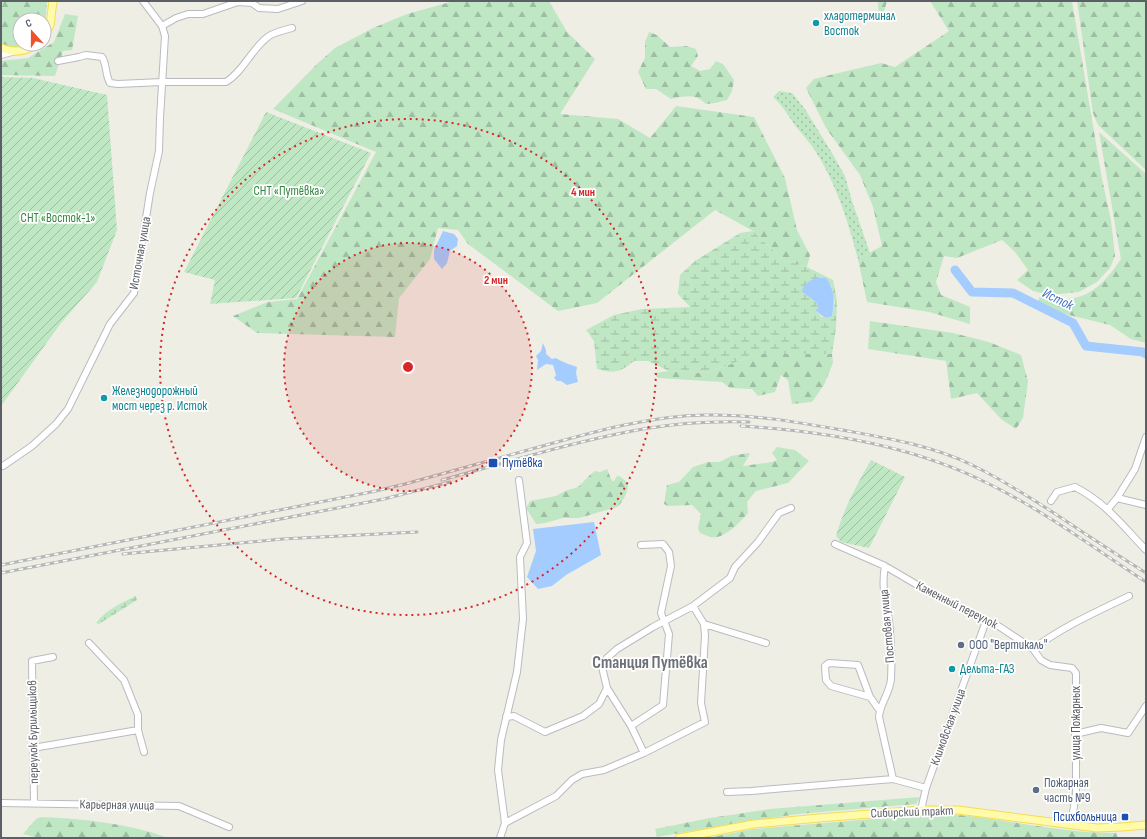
<svg xmlns="http://www.w3.org/2000/svg" width="1147" height="839" font-family="'Sofia Sans Condensed',sans-serif">
  <defs>
    <pattern id="grass-dots" width="8" height="8" patternUnits="userSpaceOnUse"><rect width="8" height="8" fill="#bfe7c4"/><path d="M2 2h.1M6 6h.1" fill="none" stroke="#9ebea3" stroke-width="1.8" stroke-linecap="round"/></pattern>
    <pattern id="forest-firs" width="22" height="20" patternUnits="userSpaceOnUse"><rect width="22" height="20" fill="#bfe7c4"/><path d="M5 1l3.5 6h-7zM16 11l3.5 6h-7z" fill="#9ebea3"/></pattern>
    <pattern id="wetland-marsh" width="20" height="14" patternUnits="userSpaceOnUse"><rect width="20" height="14" fill="#bfe7c4"/><path d="M1 5h8M5 5V1M11 12h8M15 12V8" fill="none" stroke="#9ebea3"/></pattern>
    <pattern id="garden-furrows" width="10" height="10" patternUnits="userSpaceOnUse"><rect width="10" height="10" fill="#bfe7c4"/><path d="M-1 1l2-2M0 10L10 0M9 11l2-2" fill="none" stroke="#9ebea3"/></pattern>
  </defs>
  <rect width="100%" height="100%" fill="#efeee4"/>
  <path fill="url(#grass-dots)" d="M779 91 792 93 805 109 832 153 845 176 852 201 870 253 858 259C848 222 836 182 814 149 809 142 803 135 797 128 789 117 783 106 773 97Z"/>
  <path fill="url(#forest-firs)" d="M1 1H47L45 27 44 20H20V44H26L12 48 1 43Z
    M454 1H549L567 32 595 59 560 114 618 119 650 138 676 106 754 117 785 178 797 230 810 255 807 267 783 260 753 231 715 210 597 303 558 311 468 244 458 230 438 228 430 259 399 298 395 337 257 333 233 316 268 302 297 299 376 152 273 109 317 64 335 48 373 28 407 14Z
    M878 1H887L882 18 879 22Z
    M930 1H1072L1102 179 1111 220 1115 256 1110 268 1097 282 1079 292 1050 295 1033 291 1017 280 1028 270 1015 252 1002 240 957 258 944 256 936 282 941 295 970 307V324L929 312 867 302 858 259 882 246 873 207 860 175 826 128 806 88 814 79 830 75 881 63 895 67 949 31Z
    M1077 1H1146V170L1098 125 1093 113Z
    M65 14 78 16 72 50 63 51 55 76 1 75V61L28 58 54 42Z
    M649 32 657 35 670 47 686 46 696 49 698 56 691 66 700 71 710 69 716 61 723 64 734 80 732 91 727 100 715 103 706 104C695 93 685 96 671 99L656 89H646L638 72 645 58V42Z
    M1099 132 1146 174V343L1131 339 1110 325 1036 307 1040 296C1048 297 1055 298 1062 299 1090 300 1107 280 1121 259Z
    M870 321 953 333 989 342 1021 355 1028 381 1023 418 1016 429 1001 419 977 393 951 399 946 361 868 349Z
    M759 354H832L833 363 824 385 812 402 792 404 788 380 781 375 775 392 758 396 752 389 730 388 722 382 658 378 654 373 669 371 706 373Z
    M777 447 795 450 809 461 788 483 756 491 747 502 748 513C739 523 724 540 710 537 707 536 703 534 700 533L698 528 701 514 692 505 668 506 664 504 667 485 679 482 693 467 708 462H720L731 456 748 453 750 454 743 466 772 462 777 460 772 453Z
    M607 469 612 481H614L617 476H619C628 481 630 486 625 496 623 500 621 504 617 507L579 518H563L545 523 536 524 526 508 530 501 556 496 565 491 578 487 591 474 595 471 600 472Z
    M920 797 916 804 798 814 742 822 657 837 655 829 710 818 770 809Z
    M921 815C933 815 946 814 958 815 1011 820 1063 833 1116 833L1118 838H707L754 829Z
    M41 817C84 819 128 823 168 838H39L23 834 36 819Z"/>
  <path fill="url(#wetland-marsh)" fill-rule="evenodd" d="M753 231 783 260 807 267 833 280 837 301 836 328 832 354H759L706 373 669 371 648 361H634C621 372 614 374 597 369L594 341 586 330 614 315 642 309 690 307 678 294 680 275 695 261 740 233ZM831 285 835 303 832 316 822 317 815 310 818 308 816 302 802 292Z
    M136 596 137 600 99 624 96 623C107 609 121 603 136 596Z"/>
  <path fill="url(#garden-furrows)" d="M1 77 33 78 107 95 117 230 97 282 61 323 1 406Z
    M266 112 371 153 296 298 210 304 215 280 184 272Z
    M871 460 905 477 869 548 841 542 836 536C844 508 856 486 871 460Z"/>
  <path fill="#a4ccff" d="M443 231 454 234 458 239 457 246 450 251 447 263 442 269 434 259V250Z
    M816 278H826C835 290 835 302 832 316 824 320 822 315 815 310L818 308 816 302 802 292C803 284 809 281 816 278Z
    M543 343 546 350V354L552 359 556 358C564 363 569 364 577 367L576 373 578 382 567 385 561 381H557L554 378 556 375 553 365 546 364 537 370 538 360 536 356 541 351Z
    M594 522 601 555 566 575 552 586 538 589 527 577 536 551 533 529Z"/>
  <g fill="none" stroke-linecap="round" stroke-linejoin="round">
    <path stroke="#a4ccff" stroke-width="9" d="M955 270 972 292 1013 293 1073 323 1086 346 1143 352 1146 354"/>
    <g stroke="#b9bbc0" stroke-width="8">
      <path id="minor" d="M162 26 176 18 188 14H203L238 2 252 3 259 8 278 9 302 1
        M1 55 12 52
        M58 61 79 57 86 55 102 57C107 64 105 75 110 83L118 84 162 82H226C244 71 251 49 269 36 275 32 285 30 292 28
        M3 466 32 446 56 424 68 409 110 324 134 293 150 193 159 151 160 118 165 36 162 26 143 1
        M1117 498 1135 469 1146 437
        M1051 501 1057 492 1075 487C1106 503 1122 525 1146 550
        M1108 509 1117 498 1146 505
        M835 544 885 566 931 593 986 621 1000 627 1033 649 1041 660 1050 665 1072 668 1076 673V793L1071 825
        M885 566C881 587 886 601 889 621 891 640 892 660 891 679 890 693 880 703 879 717L893 779
        M704 624 766 643
        M89 643 124 680 138 715V730L144 752
        M1033 649C1062 627 1096 612 1129 596
        M607 688 631 726 644 753
        M870 697 831 686 826 680 825 666 829 663 858 665 870 697 880 711
        M506 717 514 716 545 732 583 716 599 704 607 688 602 667 607 658 617 649 653 627 693 606 730 578 735 567 758 542 779 513 791 508
        M631 726 663 705 669 634 661 613 671 566 669 552 663 544 641 545
        M1075 734 1101 728 1128 733 1146 706
        M33 748 138 730
        M727 792 751 791 893 779 926 788
        M1 803 179 806 229 827
        M34 803 32 661 53 657
        M921 810 926 788 986 621
        M505 823 556 796 572 780 582 774 604 770 644 753 705 722 701 703 705 636 704 624 693 606
        M500 838 505 823 498 770 501 740 517 672 523 619 520 557 527 543 519 480"/>
    </g>
    <g stroke="#f6dc56" stroke-width="9">
      <path id="major" d="M44 37 50 25 53 1
        M1 48C13 53 25 52 36 44
        M679 838 754 824 819 818 921 810H958L1097 828 1121 827 1146 825"/>
    </g>
    <use href="#minor" stroke="#fff" stroke-width="6"/>
    <use href="#major" stroke="#fffba9" stroke-width="7"/>
    <g stroke="#b5b6b6" stroke-width="3">
      <path id="rail" d="M741 426C824 431 912 445 987 483 1043 510 1094 548 1146 582
        M442 480C509 462 575 441 643 429 678 423 714 421 749 422
        M123 554 282 539 417 532
        M1 565 376 491 405 484C450 472 494 459 539 447 593 432 648 416 705 415 751 414 797 422 842 430 886 438 931 445 972 465 1005 481 1036 501 1066 521 1093 539 1119 556 1146 573
        M1 573 384 499 450 482"/>
    </g>
    <use href="#rail" stroke="#fff" stroke-width="1.5" stroke-dasharray="4.5" stroke-linecap="butt"/>
  </g>
  <circle cx="408" cy="367" r="124" fill="#d62828" fill-opacity=".12"/>
  <g fill="none" stroke="#d62828" stroke-width="2" stroke-dasharray="2 4">
    <circle cx="408" cy="367" r="124"/>
    <circle cx="408" cy="367" r="248"/>
  </g>
  <g fill="#0f9aa8" stroke="#fff" stroke-width="1.5">
    <circle cx="816" cy="23" r="4"/>
    <circle cx="104" cy="398" r="4"/>
    <circle cx="952" cy="669" r="4"/>
  </g>
  <g fill="#1a4fb4" stroke="#fff" stroke-width="1.5">
    <rect x="488" y="458" width="10" height="10" rx="2"/>
    <rect x="1121" y="813" width="8" height="8" rx="2"/>
  </g>
  <g fill="#5c6f8a" stroke="#fff" stroke-width="1.5">
    <circle cx="961" cy="645" r="4"/>
    <circle cx="1036" cy="790" r="4"/>
  </g>
  <g text-anchor="middle" dominant-baseline="central" stroke-width="3.5" stroke-linejoin="round" paint-order="stroke">
    <g font-size="13" fill="#0d838f" stroke="#fff" text-anchor="start">
      <text x="824" y="16">хладотерминал<tspan x="824" dy="15">Восток</tspan></text>
      <text x="112" y="391">Железнодорожный<tspan x="112" dy="15">мост через р. Исток</tspan></text>
      <text x="960" y="669">Дельта-ГАЗ</text>
    </g>
    <g font-size="13" fill="#328640" stroke="#fff">
      <text x="289" y="191">СНТ «Путёвка»</text>
      <text x="58" y="218">СНТ «Восток-1»</text>
    </g>
    <g font-size="13" fill="#5c5f65" stroke="#fff">
      <text transform="translate(140 253) rotate(-80)">Источная улица</text>
      <text transform="translate(957 605) rotate(27)">Каменный переулок</text>
      <text transform="translate(887 626) rotate(-95)">Постовая улица</text>
      <text transform="translate(1076 723) rotate(-90)">улица Пожарных</text>
      <text transform="translate(948 727) rotate(-70)">Климовская улица</text>
      <text transform="translate(33 732) rotate(-91)">переулок Бурильщиков</text>
      <text transform="translate(117 805) rotate(1)">Карьерная улица</text>
      <text transform="translate(912 812) rotate(-2)">Сибирский тракт</text>
    </g>
    <g font-size="13" fill="#164399" stroke="#fff" text-anchor="start">
      <text x="502" y="463">Путёвка</text>
      <text x="1117" y="817" text-anchor="end">Психбольница</text>
    </g>
    <g font-size="13" fill="#4e5e75" stroke="#fff" text-anchor="start">
      <text x="969" y="645">ООО "Вертикаль"</text>
      <text x="1044" y="783">Пожарная<tspan x="1044" dy="15">часть №9</tspan></text>
    </g>
    <g font-size="14" font-style="italic" fill="#4273c7" stroke="#fff">
      <text transform="translate(1058 299) rotate(26)">Исток</text>
    </g>
    <g font-size="17" font-weight="bold" fill="#6d7177" stroke="#fff">
      <text x="650" y="663">Станция Путёвка</text>
    </g>
  </g>
  <circle cx="408" cy="367" r="6" fill="#d62828" stroke="#fff" stroke-width="2"/>
  <g font-size="12" text-anchor="middle" font-weight="bold" fill="#d62828" stroke="#fff" stroke-width="3.5" stroke-linejoin="round" paint-order="stroke">
    <text x="583" y="196">4 мин</text>
    <text x="496" y="284">2 мин</text>
  </g>
  <rect width="1147" height="839" fill="none" stroke="#5c5f65" stroke-width="4"/>
  <g transform="translate(32 32) rotate(339)"><circle r="19" fill="#ffffff" stroke="#bebfc1"/>
  <path d="M0-3L7 15L0 10L-7 15Z" fill="#ef512a"/>
  <text y="-6" font-size="11" font-weight="bold" text-anchor="middle" fill="#5c5f65">С</text>
  </g>
</svg>
